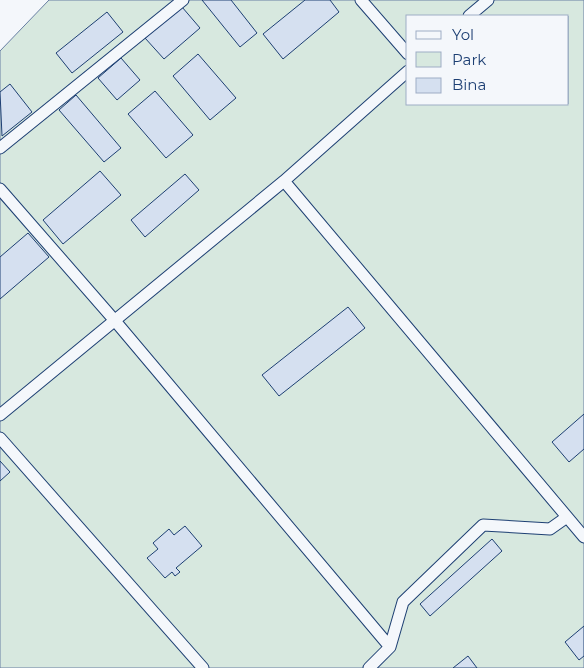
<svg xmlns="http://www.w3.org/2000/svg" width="584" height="668" font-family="Montserrat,sans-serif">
  <rect width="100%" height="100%" fill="#f4f7fb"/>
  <path fill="#d7e8df" stroke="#687fa3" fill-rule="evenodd" d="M49 0H584V668H0V51ZM408 16H568V104H408Z"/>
  <path fill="#d5e0f0" stroke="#1d3f73" d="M202 0H231L257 33 240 47Z
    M305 0H330L339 12 283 59 263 34Z
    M182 7 200 28 164 59 145 38Z
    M107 12 123 32 72 73 56 53Z
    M198 54 236 98 210 120 173 76Z
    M121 58 140 80 117 100 98 78Z
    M10 84 32 112 2 136 0 92Z
    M155 91 193 135 166 158 128 114Z
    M76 95 121 148 104 162 59 110Z
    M100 171 121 195 63 244 43 220Z
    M185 174 199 190 145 237 131 220Z
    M28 233 49 257 0 299V257Z
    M348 307 365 328 279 396 262 375Z
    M584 414V449L569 462 552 442Z
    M0 461 10 472 0 481Z
    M185 526 202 546 176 568 180 572 175 576 172 572 165 578 147 558 158 549 153 543 169 529 174 535Z
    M492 539 502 551 430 616 420 604Z
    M584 626V656L579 660 565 642Z
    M468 656 477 668H453Z"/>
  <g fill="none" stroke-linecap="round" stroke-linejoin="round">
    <g stroke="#1d3f73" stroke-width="13">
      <path id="minor" d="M361 0 408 54
        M469 16 488 0
        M0 148 183 0
        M284 181 584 537
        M0 189 116 322 390 647
        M0 415 284 181 408 71
        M0 438 203 668
        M369 668 390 647 403 602 483 525 550 529 567 517"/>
    </g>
    <use href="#minor" stroke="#f4f7fb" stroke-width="11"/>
  </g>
  <rect x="406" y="15" width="162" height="90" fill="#f4f7fb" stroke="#9eadc5"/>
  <rect x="416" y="31" width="25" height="8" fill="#f4f7fb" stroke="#9eadc5"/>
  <text x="452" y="40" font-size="15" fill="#1d3f73">Yol</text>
  <rect x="416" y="52" width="25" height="15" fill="#d7e8df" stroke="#9eadc5"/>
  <text x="452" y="65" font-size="15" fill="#1d3f73">Park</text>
  <rect x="416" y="78" width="25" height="15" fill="#d5e0f0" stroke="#9eadc5"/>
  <text x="452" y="90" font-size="15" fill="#1d3f73">Bina</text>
</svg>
